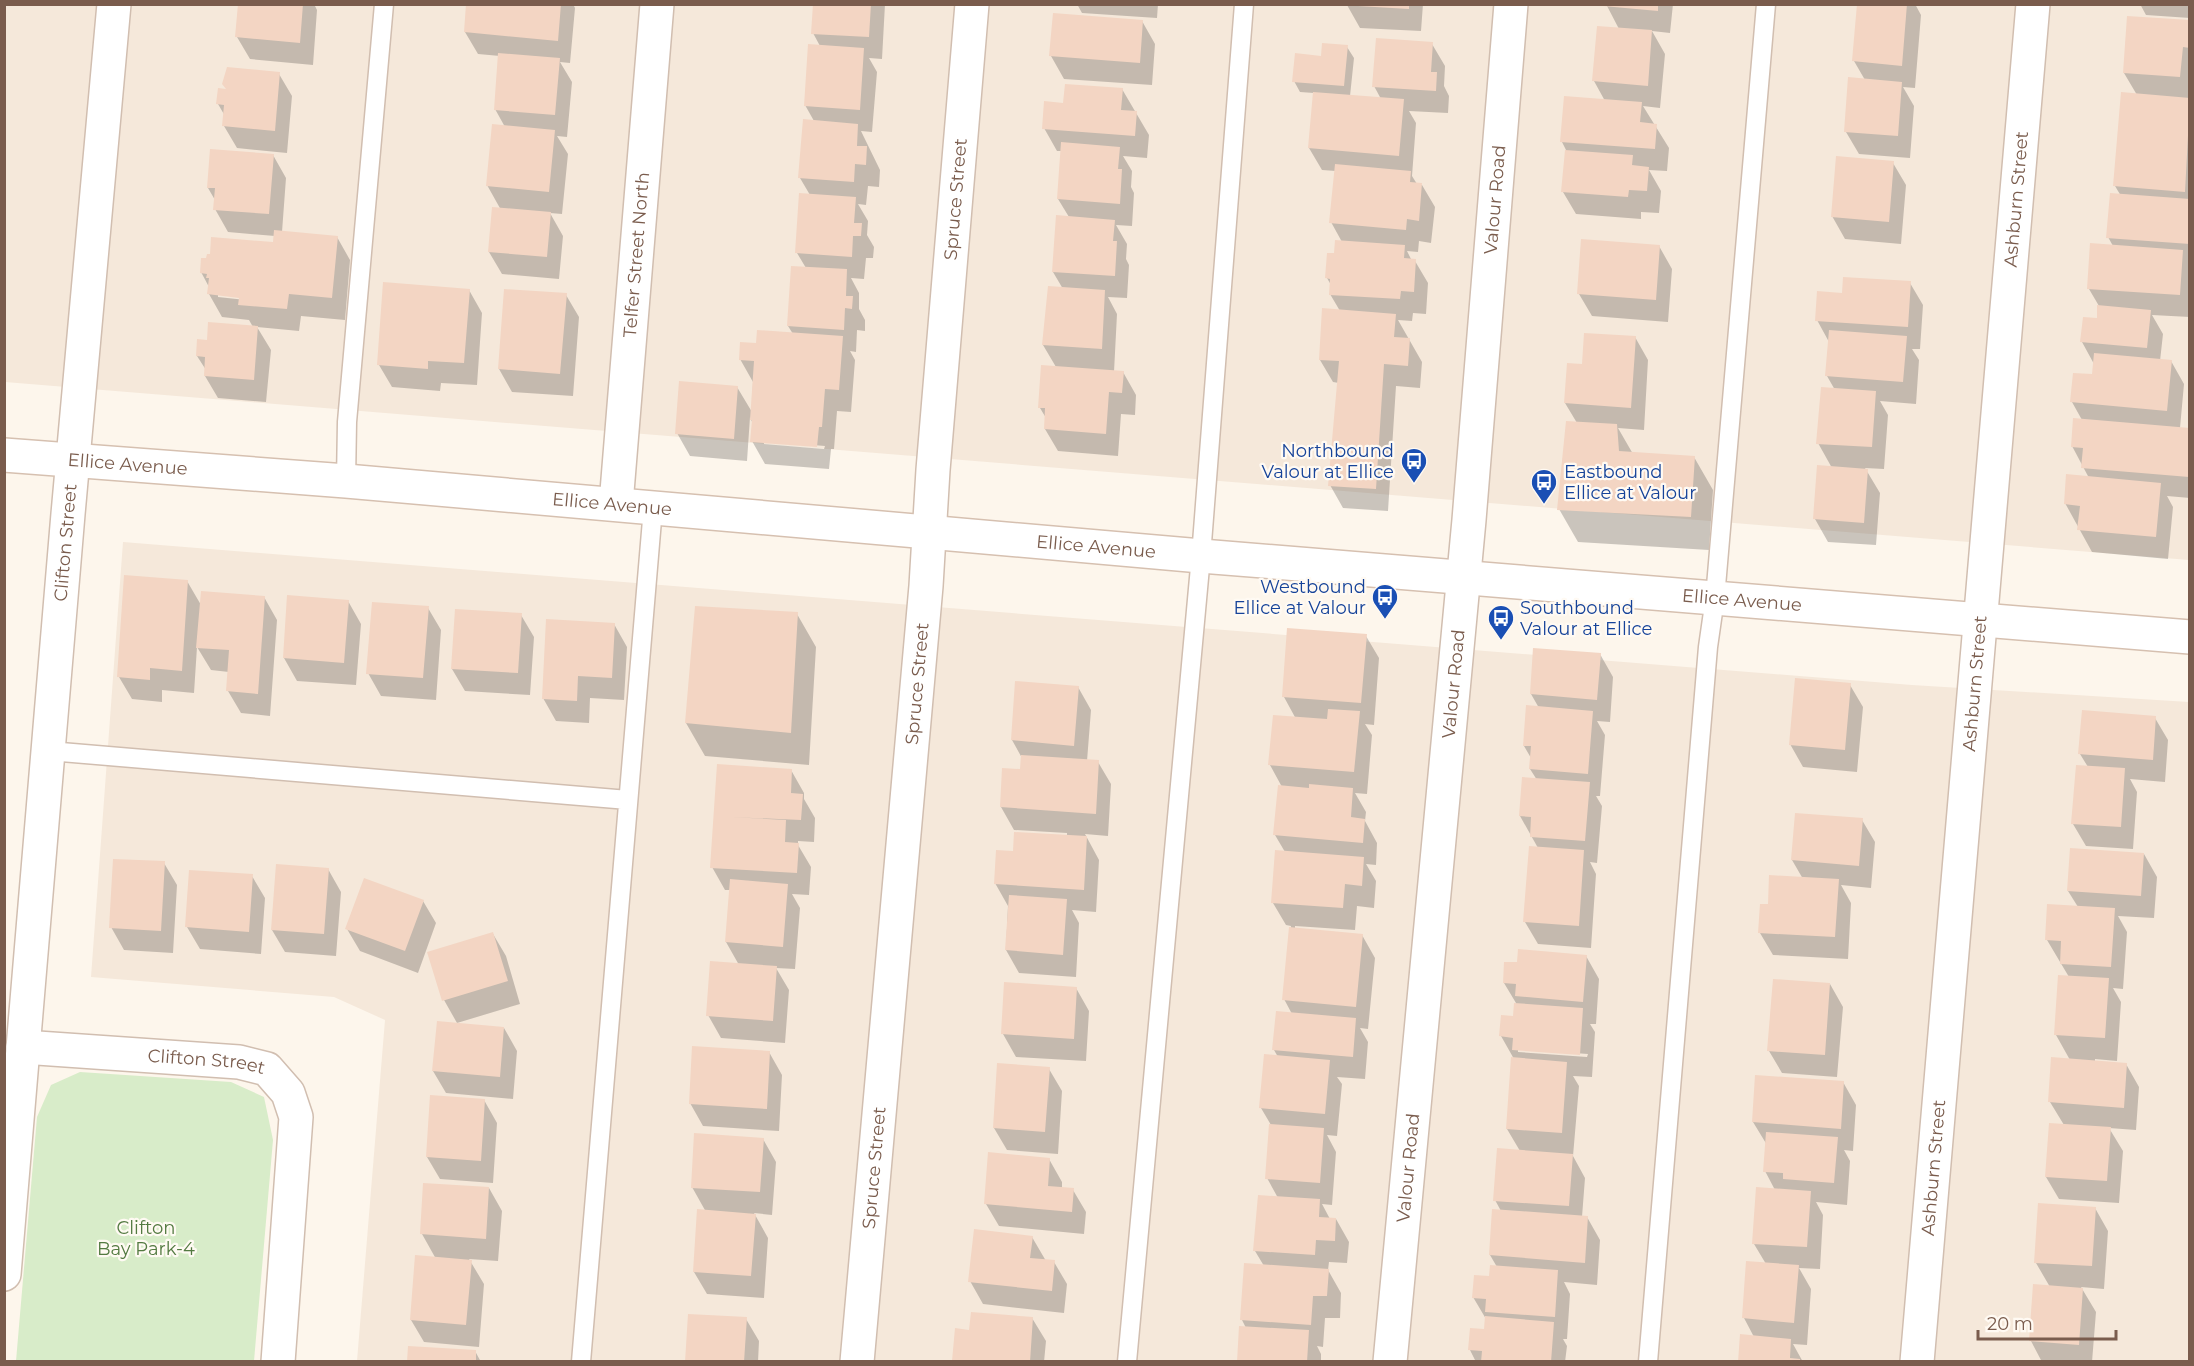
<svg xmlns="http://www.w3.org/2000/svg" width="2194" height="1366" font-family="Montserrat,sans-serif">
  <rect width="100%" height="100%" fill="#fdf6ec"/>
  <path fill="#f5e8da" d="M4 5H2189V560L5 382Z
    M123 542 1912 685 2189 702V1361H357L385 1020 334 997 91 977Z"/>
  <path fill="#d8ecc9" d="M80 1072 231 1082 264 1097 273 1140 254 1361H16L37 1117 51 1085Z"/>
  <path fill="#0003" fill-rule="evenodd" d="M240 4H314L317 10 313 65 250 59 237 37Z
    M468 4H573L575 8 570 63 560 62 572 82 567 137 557 136 568 154 562 214 550 213 563 236 559 279 502 274 489 252 501 210 487 185 505 127 495 109 500 56 478 54 465 32Z
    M815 4H885L882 59 869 58 877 72 872 132 861 131 880 170 879 187 868 186 866 205 858 204 868 221 867 235 874 247 873 258H866L864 279 851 278 859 293V309L865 320V331L857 330 856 352 850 351 855 360 851 412 837 411 834 449H831L829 469 765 464 752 441 753 424 750 417 747 461 690 456 677 433 737 387 752 412 753 382 740 359 757 345 793 334 788 326 806 268 797 253 810 195 800 178 814 121 805 105 820 46 813 33ZM764 441 825 446 824 449 764 444Z
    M1077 4H1158L1157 18 1082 13Z
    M1423 4 1421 31 1360 28 1347 5Z
    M1606 4H1673L1670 33 1652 31 1665 54 1660 108 1643 106 1669 148 1667 171 1649 170 1661 191 1659 213 1641 212V219L1576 214 1563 192 1566 150 1562 142 1605 101 1594 81 1619 29Z
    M1858 4H1915L1921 15 1915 88 1903 87 1914 106 1910 158 1859 154 1846 132 1865 80 1854 61Z
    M2140 4H2190V18L2146 15Z
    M1142 21 1155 44 1152 85 1064 79 1051 56Z
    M2190 22V317L2152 315 2163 334 2160 361H2171L2184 384 2180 428 2190 429V498L2167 496 2173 507 2168 559 2092 552 2065 503 2089 478 2072 446 2082 420 2072 402 2093 376 2094 364 2082 342 2098 320 2099 306 2089 289 2113 246 2108 237 2121 196 2115 186 2137 95 2124 73Z
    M1432 44 1445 66 1444 86 1449 96 1448 113 1409 111 1416 123 1412 176 1417 184 1422 185 1435 207 1431 243 1419 241 1418 252 1407 251 1412 261H1415L1428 283 1426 314 1413 313 1412 321 1398 320 1422 362 1420 388 1396 386 1388 511 1343 508 1330 485 1339 383 1333 382 1320 360 1340 311 1330 294 1331 285 1327 278 1342 242 1331 222 1336 171 1322 170 1309 148 1314 93 1300 92 1294 81 1322 58 1347 47 1354 58 1350 96 1381 99 1374 86Z
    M279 74 292 96 287 153 237 148 224 126 225 116 218 104 228 91Z
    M1122 89 1149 135 1147 158 1123 156 1132 171 1131 187 1134 193 1132 226 1116 225 1127 244 1126 259 1129 265 1127 298 1108 297 1117 314 1114 372H1123L1136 395 1135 415 1121 414 1118 456 1058 451 1045 429 1046 418 1040 408 1056 367 1043 345 1063 289 1053 272 1069 217 1058 199 1062 151H1057L1044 128 1064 104Z
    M273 155 286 178 282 232 337 237 350 260 345 320 301 316 299 331 257 327 271 350 266 402 218 398 205 376 206 370 197 356 208 342 253 327 249 320 222 317 209 294V287L201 272 274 244 275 236 228 232 215 209V200L208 188ZM218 294 247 297 246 300 218 297Z
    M1893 163 1906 185 1901 244 1845 239 1832 216Z
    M1659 246 1672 269 1668 322 1592 316 1579 294Z
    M1910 283 1923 305 1920 349H1912L1919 360 1916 404 1880 401 1888 415 1884 469 1865 468 1880 493 1876 545 1828 542 1815 519 1832 468 1818 443 1835 390 1827 376 1829 342 1817 320 1843 295Z
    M469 290 482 313 477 385 441 383 440 391 392 387 379 365Z
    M505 290 566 295 579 317 573 396 512 392 499 369Z
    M1635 337 1648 360 1644 430 1618 428 1633 454 1694 457 1713 490 1709 550 1578 542 1559 509 1577 423 1565 403 1583 365Z
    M187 581 201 605 264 597 277 620 270 716 241 713 228 691 229 672 211 670 197 647 194 693 162 690V702L132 699 119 677Z
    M289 597 348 601 361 624 356 685 297 681 284 658Z
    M428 608 441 630 436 700 381 696 368 673Z
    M797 614 816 647 809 765 705 756 686 723Z
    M521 615 534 637 530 695 465 691 452 669Z
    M614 624 627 647 624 700 590 698 589 723 556 721 543 698Z
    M1366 636 1379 658 1374 725 1365 724 1372 735 1367 794 1355 793 1366 812 1365 821 1377 843 1376 865 1366 864 1376 881 1374 908 1357 906 1355 930 1295 926V929L1362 935 1375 958 1368 1029 1360 1028 1368 1042 1365 1079 1337 1077 1342 1084 1337 1136 1327 1135 1336 1152 1332 1205 1322 1204 1330 1219H1336L1349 1242 1347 1263 1329 1262 1328 1270 1341 1293 1340 1318H1325L1323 1347 1317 1346 1321 1354V1362H1239L1246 1328 1242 1320 1264 1266 1255 1251 1278 1198 1267 1178 1271 1125 1261 1108 1278 1057 1274 1050 1292 1014 1284 999 1291 926 1286 925 1273 903 1285 852 1275 835 1282 787 1270 765 1296 719 1284 697Z
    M1600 654 1613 677 1610 722 1597 721 1605 735 1600 796H1596L1602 806 1597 863 1590 862 1596 874 1591 948 1538 944 1525 922 1538 848 1520 816 1537 780 1530 769 1531 758 1524 746 1539 708 1531 694Z
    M1850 685 1863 707 1857 772 1803 767 1790 744Z
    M1078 687 1091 710 1087 761 1098 762 1111 784 1108 836 1085 834 1099 860 1096 912 1072 910 1079 923 1076 977 1019 973 1006 950 1008 906 995 883 1014 853 1067 836V833L1014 830 1001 807 1021 771 1022 758 1012 740Z
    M2155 718 2168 740 2165 782 2130 779 2137 792 2133 849 2086 846 2073 824 2088 767 2080 754Z
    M719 765 791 770 804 793V799L815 818 814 842 798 841V845L811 867 809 895 792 894 800 908 795 969 776 968 789 990 785 1043 721 1038 708 1015 739 965 726 942 731 890H725L712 867Z
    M1862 820 1875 842 1871 888 1841 885 1851 903 1848 959 1773 955 1760 933 1769 906 1803 879 1792 860Z
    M2144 854 2157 877 2154 918 2118 916 2127 932 2123 989 2113 988 2121 1002 2117 1061 2095 1059V1062L2126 1064 2139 1087 2136 1130 2109 1128 2123 1151 2119 1203 2059 1199 2046 1177 2064 1125 2050 1102 2070 1060 2056 1035 2069 977 2047 940 2078 907 2068 891Z
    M164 863 177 885 173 953 124 950 111 927Z
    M328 869 341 892 336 956 285 952 272 930Z
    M252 876 265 898 261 954 200 949 187 927Z
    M423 901 436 923 418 973 360 951 347 929Z
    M493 934 506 956 520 1004 457 1023 444 1000Z
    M1586 956 1599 979 1596 1024H1590L1595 1032 1592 1077 1573 1076 1579 1086 1573 1156 1585 1178 1582 1217H1587L1600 1240 1597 1285 1564 1282 1570 1294 1567 1339H1563L1567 1346 1565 1362H1476L1470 1350 1485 1330 1486 1319 1473 1297 1497 1267 1490 1255 1501 1211 1495 1200 1520 1151 1507 1129 1514 1059 1501 1036 1515 1017 1516 1003 1504 983ZM1518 1049 1588 1054 1587 1057 1518 1052Z
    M1830 984 1843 1007 1837 1077 1782 1073 1769 1051Z
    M1076 988 1089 1011 1086 1061 1016 1057 1003 1034Z
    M504 1028 517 1051 513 1099 446 1093 433 1071Z
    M769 1052 782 1075 779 1131 703 1126 690 1103Z
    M1049 1069 1062 1091 1058 1154 1007 1150 994 1128Z
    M1843 1082 1856 1105 1853 1151 1844 1150 1850 1161 1847 1205 1816 1202 1823 1215 1820 1269 1799 1268 1811 1289 1807 1345 1793 1344 1803 1362H1739L1754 1337 1744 1318 1766 1264 1754 1244 1775 1190 1765 1171 1767 1145 1753 1122Z
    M484 1100 497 1123 493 1183 440 1179 427 1157Z
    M763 1139 776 1162 772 1215 754 1213 768 1238 764 1298 707 1294 694 1272 706 1212 692 1187Z
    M1049 1159 1062 1182V1189L1073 1190 1086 1212 1084 1234 999 1226 986 1204Z
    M489 1188 502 1211 498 1261 469 1259 484 1284 479 1347 424 1342 411 1320 436 1259 422 1234Z
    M2095 1208 2108 1231 2104 1289 2081 1287 2096 1312 2092 1362H2042L2031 1341 2050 1287 2036 1263Z
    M1032 1237 1046 1261 1054 1262 1067 1284 1064 1313 983 1304 970 1281Z
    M1032 1318 1046 1341 1044 1362 954 1361 971 1331Z
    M746 1319 759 1341 758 1362H687Z
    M475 1351 481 1362H408Z"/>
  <path fill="#f3d5c3" d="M238 4H303L300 43 235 37Z
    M466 4H561L558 41 464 32Z
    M813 4H871L869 37 811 34Z
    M1358 4H1409V9L1358 6Z
    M1603 4H1658V11L1603 6Z
    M1857 4H1907L1902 66 1852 61Z
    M1053 13 1143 20 1140 63 1049 56Z
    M2127 16 2190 20V48L2183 47 2180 77 2123 73Z
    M1597 26 1652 30 1648 86 1592 81Z
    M1376 38 1433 42 1431 72H1437L1436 91 1372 87Z
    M1322 43 1348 45 1344 86 1292 82 1295 53 1321 56Z
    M808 44 864 48 860 110 804 106Z
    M498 53 560 58 555 115 494 110Z
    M227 67 280 72 275 131 222 126 224 105 216 104 218 88 226 89 222 84Z
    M1848 77 1902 82 1898 136 1844 132Z
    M1065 84 1123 88 1121 110 1137 111 1135 136 1042 129 1044 101 1063 103Z
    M1313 92 1404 99 1399 156 1308 148Z
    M2121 92 2190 98 2185 192 2113 186Z
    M1564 96 1642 102 1640 122 1657 124 1655 149 1560 142Z
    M803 119 858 124 857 146H867L866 165 855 164 854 182 798 178Z
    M492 124 555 130 549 192 486 186Z
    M1061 142 1120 147 1118 169H1122L1120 204 1057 199Z
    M210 149 274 154 269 214 213 210 215 188H207Z
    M1565 150 1633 155 1632 165 1649 167 1647 191 1629 190 1628 197 1561 192Z
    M1836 156 1894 161 1889 222 1831 217Z
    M1335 164 1411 171 1410 182 1422 183 1419 221 1407 219 1406 230 1329 223Z
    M799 193 856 197 854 223H862L861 236H853L852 257 795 253Z
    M2110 193 2190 199V244L2106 238Z
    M492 207 551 212 547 257 488 252Z
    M1056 215 1115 220 1113 241H1117L1115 276 1052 272Z
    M274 230 338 236 332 298 289 294 287 309 238 305 239 298 207 294 209 278H206L207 274 200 273 201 258H206L207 254H210L211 237 273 242Z
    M1581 239 1660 245 1656 300 1577 294Z
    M1335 240 1405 245 1404 258 1416 259 1414 292 1401 291 1400 299 1329 295 1330 279 1325 278 1327 253H1334Z
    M2090 243 2183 250 2180 295 2087 289Z
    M791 266 847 269 846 296H853L852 309 845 308 844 330 787 326Z
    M1843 277 1911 281 1908 327 1815 321 1817 291 1842 293Z
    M383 282 470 289 464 363 428 361V369L377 365Z
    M1048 286 1105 290 1102 349 1042 345Z
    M504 289 567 293 560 374 498 369Z
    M2097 305 2151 310 2147 348 2080 342 2083 317 2097 318Z
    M1322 308 1396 314 1394 337 1410 338 1408 366 1384 364 1376 489 1328 486 1339 361 1319 360Z
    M208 322 258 326 254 380 204 376 205 357 196 356 197 339 207 340Z
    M757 330 843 336 839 390 825 389 822 427H819L817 447 750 442 752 420H750L754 361 739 360 740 342 756 343Z
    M1829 330 1907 336 1903 382 1825 376Z
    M1584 333 1636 336 1631 408 1564 403 1567 363 1582 364Z
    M2094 353 2172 360 2167 411 2070 402 2073 373 2092 374Z
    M1041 365 1124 371 1122 393 1109 392 1106 434 1044 429 1045 408H1038Z
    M679 381 738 386 734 439 675 434Z
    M1821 387 1876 391 1872 447 1816 444Z
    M2073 418 2190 428 2189 477 2081 468 2083 448 2071 447Z
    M1566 421 1617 424 1619 451 1695 456 1691 517 1557 510Z
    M1817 465 1868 469 1864 523 1813 519Z
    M2066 474 2161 483 2156 537 2077 530 2080 506 2064 504Z
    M124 575 188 580 182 671 150 668V680L117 677Z
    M201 591 265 596 258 694 226 691 229 650 196 648Z
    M287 595 349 600 344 663 283 658Z
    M372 602 429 606 423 678 366 674Z
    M695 606 798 612 791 733 685 723Z
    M455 609 522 613 518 673 451 669Z
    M546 619 615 623 612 678 578 676 577 701 542 699Z
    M1287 628 1367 634 1361 703 1282 697Z
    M1533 648 1601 653 1597 700 1530 694Z
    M1795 678 1851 683 1845 750 1789 745Z
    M1015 681 1079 686 1074 746 1011 740Z
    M1526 705 1593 711 1588 774 1529 769 1531 746H1523Z
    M1328 709 1360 711 1354 772 1268 765 1273 715 1327 719Z
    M2082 710 2156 716 2153 760 2078 754Z
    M1021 755 1099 760 1096 814 1000 807 1002 768 1020 769Z
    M717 764 792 769 791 793 803 794 801 820 730 817 786 820 785 842 799 843 797 873 710 868Z
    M2076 765 2125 768 2121 827 2071 824Z
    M1522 777 1590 782 1585 841 1530 837 1531 817 1519 816Z
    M1309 784 1353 788 1351 817 1365 819 1363 843 1273 835 1278 785 1309 788Z
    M1795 813 1863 818 1859 866 1791 860Z
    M1014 832 1087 836 1084 890 994 884 996 850 1013 851Z
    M1529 846 1584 850 1579 926 1523 922Z
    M2070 848 2144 853 2141 896 2067 891Z
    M1275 850 1364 857 1362 886 1345 884 1343 908 1271 903Z
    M113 859 165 861 161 931 109 928Z
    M276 864 329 868 324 934 271 930Z
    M189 870 253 874 249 932 185 927Z
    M1769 875 1839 879 1835 937 1758 933 1760 904H1768Z
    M364 878 424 900 405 951 345 929Z
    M730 879 788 884 783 947 725 942Z
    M1009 895 1067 899 1063 955 1005 950Z
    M2047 904 2115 908 2111 967 2060 964 2061 941 2045 940Z
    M1289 927 1363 934 1356 1007 1282 1000Z
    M493 932 508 981 442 1001 427 952Z
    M1518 949 1587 955 1583 1002 1515 996 1516 984 1503 983 1504 962H1517Z
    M710 961 777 966 773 1021 706 1016Z
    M2058 975 2109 978 2105 1038 2054 1035Z
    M1773 979 1830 983 1825 1055 1767 1051Z
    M1004 982 1077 987 1074 1039 1001 1034Z
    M1514 1003 1583 1008 1580 1055 1512 1050 1513 1038 1499 1036 1501 1015 1513 1016Z
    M1276 1011 1356 1018 1353 1057 1272 1050Z
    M437 1021 504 1027 500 1077 432 1071Z
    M692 1046 770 1051 767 1109 689 1104Z
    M1264 1054 1330 1060 1325 1114 1259 1108Z
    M1511 1057 1567 1062 1562 1133 1506 1129Z
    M2051 1057 2127 1063 2124 1108 2048 1102Z
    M997 1063 1050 1067 1045 1132 993 1128Z
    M1755 1075 1844 1081 1841 1129 1752 1122Z
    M430 1095 485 1099 481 1161 426 1157Z
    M2049 1123 2111 1127 2107 1181 2045 1177Z
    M1269 1124 1324 1128 1320 1183 1265 1179Z
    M1766 1132 1838 1137 1834 1183 1783 1179V1173L1763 1172Z
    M694 1133 764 1138 760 1192 691 1188Z
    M1497 1148 1573 1154 1569 1206 1493 1201Z
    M988 1152 1050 1158 1048 1186 1074 1188 1072 1212 984 1204Z
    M423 1183 489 1187 486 1239 420 1234Z
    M1756 1187 1811 1191 1807 1247 1752 1244Z
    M1258 1195 1320 1199 1319 1217 1336 1218 1335 1241 1316 1240 1315 1255 1253 1251Z
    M2038 1203 2096 1207 2092 1266 2034 1263Z
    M697 1209 756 1214 751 1276 693 1272Z
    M1492 1209 1588 1216 1585 1263 1489 1255Z
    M974 1229 1033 1236 1030 1258 1055 1260 1052 1291 968 1282Z
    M415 1255 472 1260 466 1325 410 1320Z
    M1746 1261 1799 1265 1794 1323 1742 1318Z
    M1244 1263 1329 1269 1327 1296H1313L1311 1325 1240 1320Z
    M1490 1265 1558 1270 1555 1317 1485 1312 1486 1299 1472 1298 1474 1275 1489 1276Z
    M2033 1284 2083 1288 2079 1345 2029 1341Z
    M971 1312 1033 1317 1030 1362 952 1361 955 1328 969 1330Z
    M688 1314 747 1317 744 1362H685Z
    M1485 1316 1554 1322 1551 1362H1481L1482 1351 1468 1350 1470 1328 1484 1329Z
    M1239 1326 1309 1330 1307 1362H1237Z
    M1740 1334 1791 1339 1790 1358 1800 1359V1362H1738Z
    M408 1346 476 1350V1362H407Z"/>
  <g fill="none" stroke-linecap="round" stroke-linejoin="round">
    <g stroke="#d1beb0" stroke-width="21">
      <path id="service" d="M346 481 347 422 384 4
        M49 751 628 800
        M581 1362 653 508
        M1127 1362 1201 556 1244 4
        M1648 1362 1708 647 1715 598 1766 4"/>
    </g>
    <g stroke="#d1beb0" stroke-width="36">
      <g id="minor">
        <path id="s1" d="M616 504 657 4"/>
        <path id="s2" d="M23 1047 239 1062 267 1069 288 1093 296 1117 278 1362"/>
        <path id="s3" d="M4 1274 68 514 114 4"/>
        <path id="s4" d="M857 1362 926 586 933 470 972 4"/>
        <path id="s5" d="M1390 1362 1469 520 1511 4"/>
        <path id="s6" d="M1917 1362 2033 4"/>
      </g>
    </g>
    <g stroke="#d6c0b0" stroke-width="36">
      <g id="secondary">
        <path id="s7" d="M4 455 346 481 1201 556 2190 637"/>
      </g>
    </g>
    <use href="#service" stroke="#fff" stroke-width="18"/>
    <use href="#minor" stroke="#fff" stroke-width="33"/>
    <use href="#secondary" stroke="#fff" stroke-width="33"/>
  </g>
  <defs>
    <g id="bus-pin" transform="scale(1.35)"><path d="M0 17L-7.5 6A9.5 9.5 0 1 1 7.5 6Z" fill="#1a4fb4" stroke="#fffaf3"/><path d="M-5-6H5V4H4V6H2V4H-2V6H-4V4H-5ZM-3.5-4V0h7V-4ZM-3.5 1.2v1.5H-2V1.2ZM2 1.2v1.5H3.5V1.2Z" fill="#fff"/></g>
  </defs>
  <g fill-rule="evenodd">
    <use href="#bus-pin" x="1414" y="461"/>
    <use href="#bus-pin" x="1544" y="482"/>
    <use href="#bus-pin" x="1385" y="597"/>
    <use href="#bus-pin" x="1501" y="618"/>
  </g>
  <g text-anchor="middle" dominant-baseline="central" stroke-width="4.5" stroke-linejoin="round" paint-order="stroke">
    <g font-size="18" fill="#7a5c4d" stroke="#fffaf3">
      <text stroke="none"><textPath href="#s4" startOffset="1167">Spruce Street</textPath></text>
      <text stroke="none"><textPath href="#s5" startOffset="1167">Valour Road</textPath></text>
      <text stroke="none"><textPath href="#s6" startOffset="1167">Ashburn Street</textPath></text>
      <text stroke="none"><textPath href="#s1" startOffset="250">Telfer Street North</textPath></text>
      <text stroke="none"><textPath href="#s7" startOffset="124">Ellice Avenue</textPath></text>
      <text stroke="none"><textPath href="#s7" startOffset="610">Ellice Avenue</textPath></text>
      <text stroke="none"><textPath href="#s3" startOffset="734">Clifton Street</textPath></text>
      <text stroke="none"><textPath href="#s7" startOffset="1096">Ellice Avenue</textPath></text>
      <text stroke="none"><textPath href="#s7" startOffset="1744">Ellice Avenue</textPath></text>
      <text stroke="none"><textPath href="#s4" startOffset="681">Spruce Street</textPath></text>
      <text stroke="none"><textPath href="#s5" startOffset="681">Valour Road</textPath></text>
      <text stroke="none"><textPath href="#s6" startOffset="681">Ashburn Street</textPath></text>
      <text stroke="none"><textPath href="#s2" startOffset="184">Clifton Street</textPath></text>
      <text stroke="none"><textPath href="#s4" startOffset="195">Spruce Street</textPath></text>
      <text stroke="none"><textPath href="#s5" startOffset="195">Valour Road</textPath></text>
      <text stroke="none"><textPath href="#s6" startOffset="195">Ashburn Street</textPath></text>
    </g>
    <g font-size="18" fill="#164399" stroke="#fffaf3" text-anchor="end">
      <text x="1394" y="451">Northbound<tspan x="1394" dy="21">Valour at Ellice</tspan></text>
      <text x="1564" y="472" text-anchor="start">Eastbound<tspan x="1564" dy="21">Ellice at Valour</tspan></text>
      <text x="1366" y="587">Westbound<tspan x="1366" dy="21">Ellice at Valour</tspan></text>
      <text x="1520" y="608" text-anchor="start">Southbound<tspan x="1520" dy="21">Valour at Ellice</tspan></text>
    </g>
    <g font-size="18" fill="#537a41" stroke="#fffaf3">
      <text x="146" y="1228">Clifton<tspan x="146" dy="21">Bay Park-4</tspan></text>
    </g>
  </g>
  <rect width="2194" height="1366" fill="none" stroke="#7a5c4d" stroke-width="12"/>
  <path d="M1978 1330v9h138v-9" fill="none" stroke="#7a5c4d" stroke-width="3"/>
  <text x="1987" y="1330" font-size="18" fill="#7a5c4d" stroke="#fffaf3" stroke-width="4.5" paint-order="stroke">20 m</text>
</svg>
